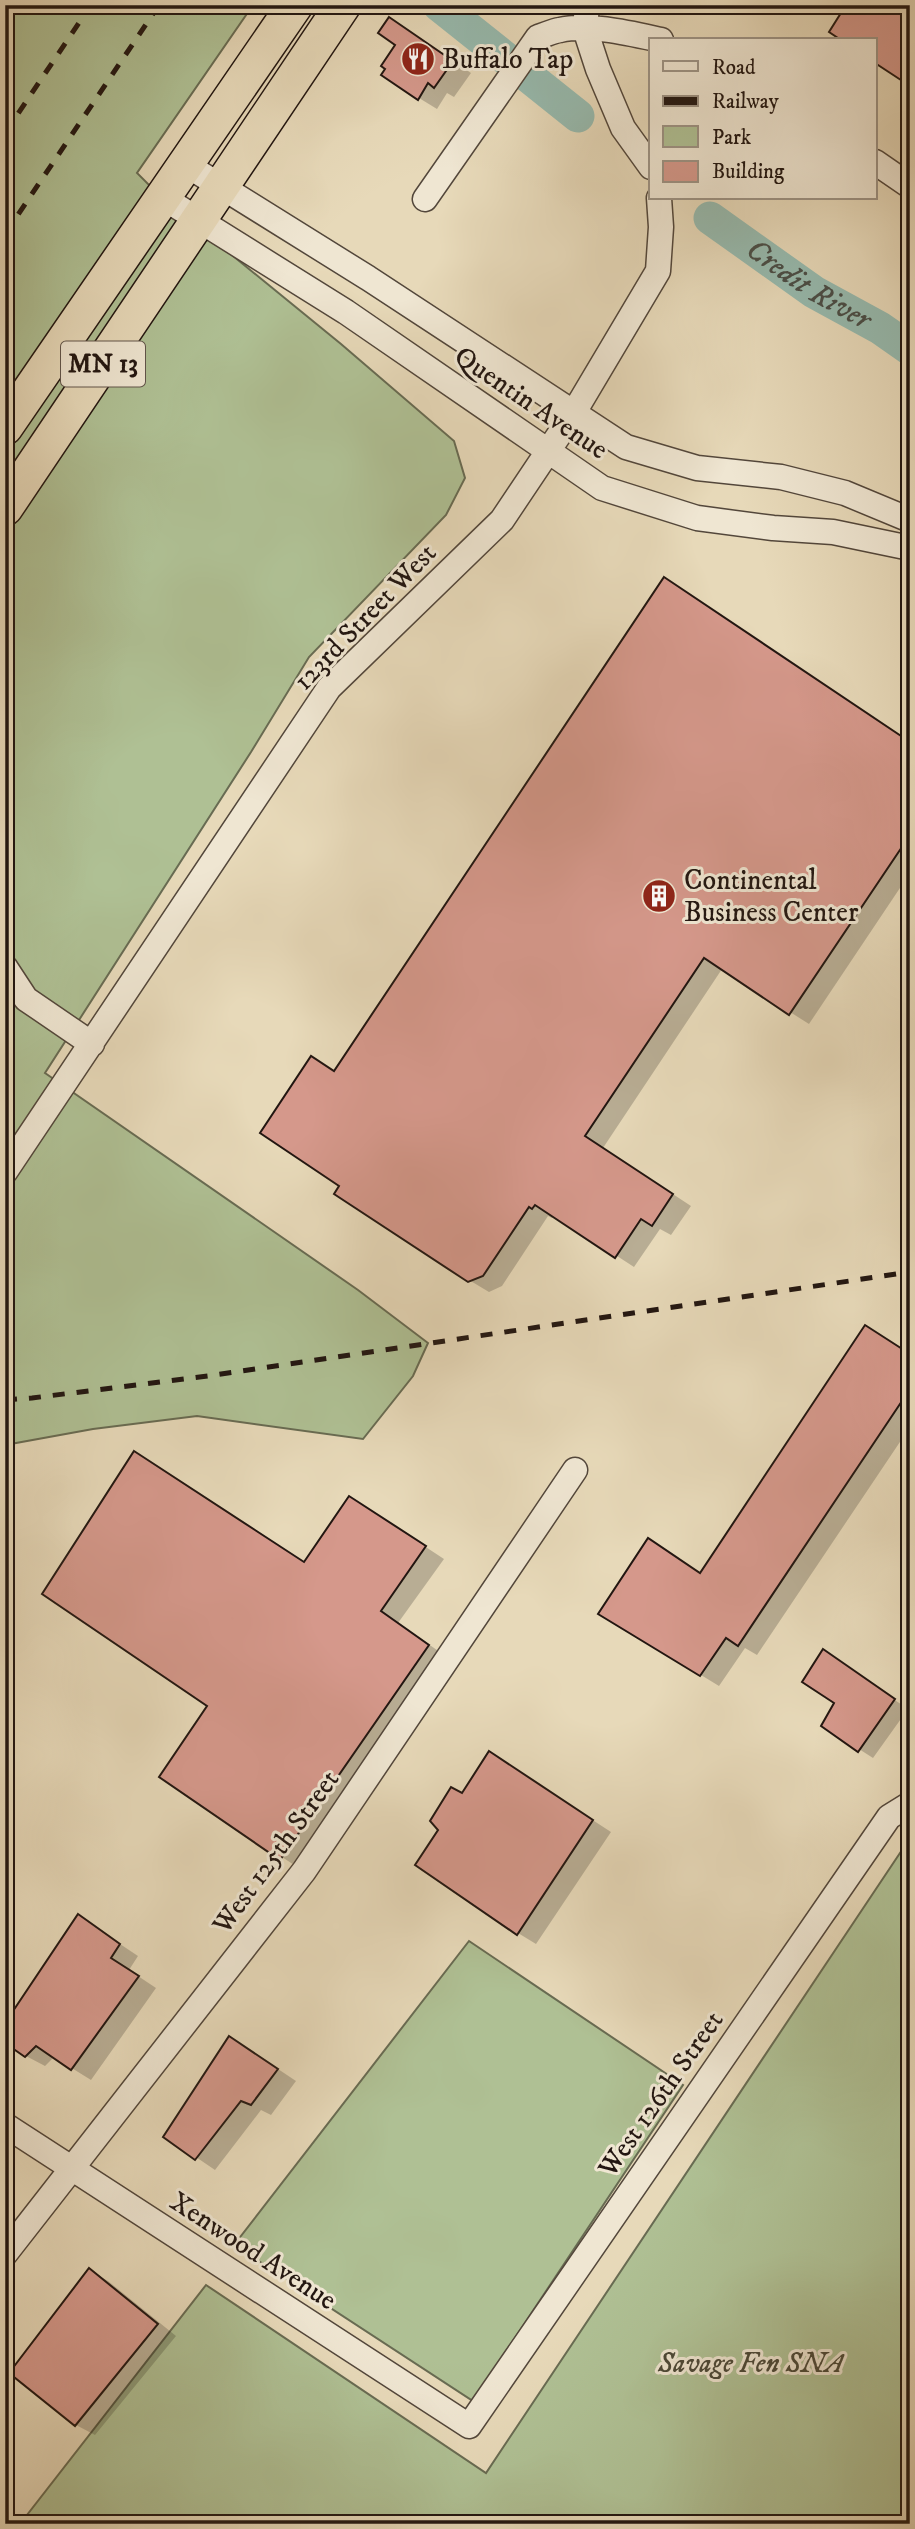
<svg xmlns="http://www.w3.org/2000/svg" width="915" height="2529" font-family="'IM FELL DW Pica',serif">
  <rect width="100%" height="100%" fill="#e7d9b9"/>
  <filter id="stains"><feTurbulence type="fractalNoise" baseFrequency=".00286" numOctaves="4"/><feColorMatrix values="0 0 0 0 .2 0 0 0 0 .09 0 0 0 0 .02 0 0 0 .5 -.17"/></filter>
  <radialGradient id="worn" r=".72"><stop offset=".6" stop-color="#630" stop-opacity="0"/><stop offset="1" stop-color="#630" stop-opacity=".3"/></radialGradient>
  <path fill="#afc094" stroke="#686b52" stroke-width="2" d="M5 5H253L137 173 162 198 341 344 454 441 465 478 446 515 309 657 251 752 45 1073 358 1290 428 1343 413 1376 363 1439 197 1416 93 1429 5 1445Z
    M910 1838V2524H20L206 2285 486 2473Z
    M469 1941 683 2085 473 2401 234 2245Z"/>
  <path fill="#0003" d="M390 19 471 73 454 97 447 93 437 109 419 98Z
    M910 742V873L809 1024 722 969 603 1148 691 1206 671 1235 660 1229 634 1267 554 1215 552 1218 548 1216 502 1286 489 1292 469 1280 342 1186 335 1072Z
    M910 1355V1427L757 1655 745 1648 719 1686 701 1675Z
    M368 1509 444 1559 398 1623 447 1657 300 1869 162 1777 306 1564Z
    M836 1660 908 1709 873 1758 823 1726 836 1703Z
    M508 1765 611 1832 536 1944 518 1933 463 1795Z
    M78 1916 138 1956 129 1970 156 1988 91 2080 54 2057 45 2066 26 2056Z
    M248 2049 296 2081 271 2115 261 2110 215 2170 165 2136Z
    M89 2270 108 2281 176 2336 95 2435 76 2425Z"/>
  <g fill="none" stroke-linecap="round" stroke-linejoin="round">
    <g stroke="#97baae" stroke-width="33">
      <path d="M439 5 578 116"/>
      <path id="s1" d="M710 218 814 292 880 328 910 349"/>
    </g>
  </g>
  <path fill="#d5988b" stroke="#221611" stroke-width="2" d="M846 5H887L910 21V86L875 63V40H841L829 32Z
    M389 17 453 61 434 88 428 83 418 100 381 75 385 69 381 66 395 45 378 33Z
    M664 577 910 742V835L789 1015 704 958 585 1136 673 1194 652 1226 641 1219 615 1258 535 1205 532 1209 529 1207 483 1276 468 1282 334 1194 339 1186 260 1133 311 1056 334 1071Z
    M865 1325 910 1354V1389L738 1646 726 1638 700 1676 598 1614 648 1538 700 1573Z
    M134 1451 304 1562 349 1496 426 1546 381 1611 429 1645 280 1860 159 1777 207 1706 42 1594Z
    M823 1649 895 1699 858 1752 821 1726 834 1703 802 1682Z
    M489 1751 593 1820 517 1935 415 1865 438 1830 430 1821 451 1787 462 1793Z
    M78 1914 120 1944 111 1958 139 1976 71 2070 36 2046 25 2057 5 2043V2023Z
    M229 2036 278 2069 251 2105 241 2101 195 2160 163 2137Z
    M89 2268 158 2324 75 2426 9 2373Z"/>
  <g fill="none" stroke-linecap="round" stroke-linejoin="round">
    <g stroke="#53473b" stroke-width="27">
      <path id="minor" d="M587 5 585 29 598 69 623 128 651 167
        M875 162 910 186
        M185 164 368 278 626 447 697 468 781 477 845 493 910 520
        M162 197 346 312 602 488 697 518 773 528 833 532 910 548
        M425 199 538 37C545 35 553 31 560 30 588 23 633 34 661 40
        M5 967 26 999 92 1044
        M5 1172 329 688 502 520 573 414 658 271 661 227 659 198
        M5 2125 469 2426 889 1817 910 1804
        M5 2254 304 1871 575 1470"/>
    </g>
    <g stroke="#221611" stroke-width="38">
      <path id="highway" d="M5 427 295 5
        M5 508 343 5"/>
    </g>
    <use href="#minor" stroke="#efe6d2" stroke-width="24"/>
    <use href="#highway" stroke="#e7d9b9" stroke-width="35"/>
    <path stroke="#221611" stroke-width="5" stroke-dasharray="12 12" stroke-linecap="butt" d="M5 133 91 5
      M5 234 159 5
      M5 1400 32 1398 215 1375 910 1272"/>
  </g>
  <defs>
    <g id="restaurant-disc" transform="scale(1.75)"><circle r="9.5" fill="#8f2418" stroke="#efe6d2"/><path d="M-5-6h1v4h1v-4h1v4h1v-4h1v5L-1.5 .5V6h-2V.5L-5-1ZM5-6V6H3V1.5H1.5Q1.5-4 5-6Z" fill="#fff"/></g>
    <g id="building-disc" transform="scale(1.75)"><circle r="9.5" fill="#8f2418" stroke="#efe6d2"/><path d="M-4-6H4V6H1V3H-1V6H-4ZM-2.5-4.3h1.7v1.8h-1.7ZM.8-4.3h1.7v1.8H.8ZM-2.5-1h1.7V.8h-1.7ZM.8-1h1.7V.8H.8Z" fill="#fff"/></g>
  </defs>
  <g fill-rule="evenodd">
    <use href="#restaurant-disc" x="418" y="59"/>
    <use href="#building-disc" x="659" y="896"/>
  </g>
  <g text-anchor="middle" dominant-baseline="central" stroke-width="6" stroke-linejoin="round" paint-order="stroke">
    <rect fill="#efe6d2" stroke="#60544b" stroke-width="2" x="61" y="341.5" width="84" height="45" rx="5"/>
    <g font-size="26" font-weight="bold" fill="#221611">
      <text x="103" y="364">MN 13</text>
    </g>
    <g font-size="28" fill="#221611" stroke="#efe6d2" text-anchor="start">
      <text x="442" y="59">Buffalo Tap</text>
      <text x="684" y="880">Continental<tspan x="684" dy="32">Business Center</tspan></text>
    </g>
    <g font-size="28" fill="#221611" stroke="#efe6d2">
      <text transform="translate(531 403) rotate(34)">Quentin Avenue</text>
      <text transform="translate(365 617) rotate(-46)">123rd Street West</text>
      <text transform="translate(276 1852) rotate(-54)">West 125th Street</text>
      <text transform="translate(661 2094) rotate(-55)">West 126th Street</text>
      <text transform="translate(253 2251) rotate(33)">Xenwood Avenue</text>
    </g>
    <g font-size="28" font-style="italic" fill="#4c4938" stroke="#efe6d2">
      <text x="751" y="2363">Savage Fen SNA</text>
    </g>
    <g font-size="30" font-style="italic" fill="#4b4f48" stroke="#efe6d2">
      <text stroke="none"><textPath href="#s1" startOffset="119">Credit River</textPath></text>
    </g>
  </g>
  <rect width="915" height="2529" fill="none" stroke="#e7d9b9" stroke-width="28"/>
  <rect x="7" y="7" width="901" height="2515" fill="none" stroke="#221611" stroke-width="3.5"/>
  <rect x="14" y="14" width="887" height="2501" fill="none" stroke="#221611" stroke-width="2"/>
  <rect x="649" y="38" width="228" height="161" fill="#efe6d2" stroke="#9d9385" stroke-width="2"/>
  <rect x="663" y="61" width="35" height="10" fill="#efe6d2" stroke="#9d9385" stroke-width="2"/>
  <text x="712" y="74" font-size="21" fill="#221611">Road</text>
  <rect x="663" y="96" width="35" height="10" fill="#221611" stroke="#9d9385" stroke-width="2"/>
  <text x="712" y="108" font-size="21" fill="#221611">Railway</text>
  <rect x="663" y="126" width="35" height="21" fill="#afc094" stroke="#9d9385" stroke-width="2"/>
  <text x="712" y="144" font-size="21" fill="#221611">Park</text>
  <rect x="663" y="161" width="35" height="21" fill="#d5988b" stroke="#9d9385" stroke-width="2"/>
  <text x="712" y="178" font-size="21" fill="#221611">Building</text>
  <rect width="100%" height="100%" filter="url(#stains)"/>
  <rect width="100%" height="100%" fill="url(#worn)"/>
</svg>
